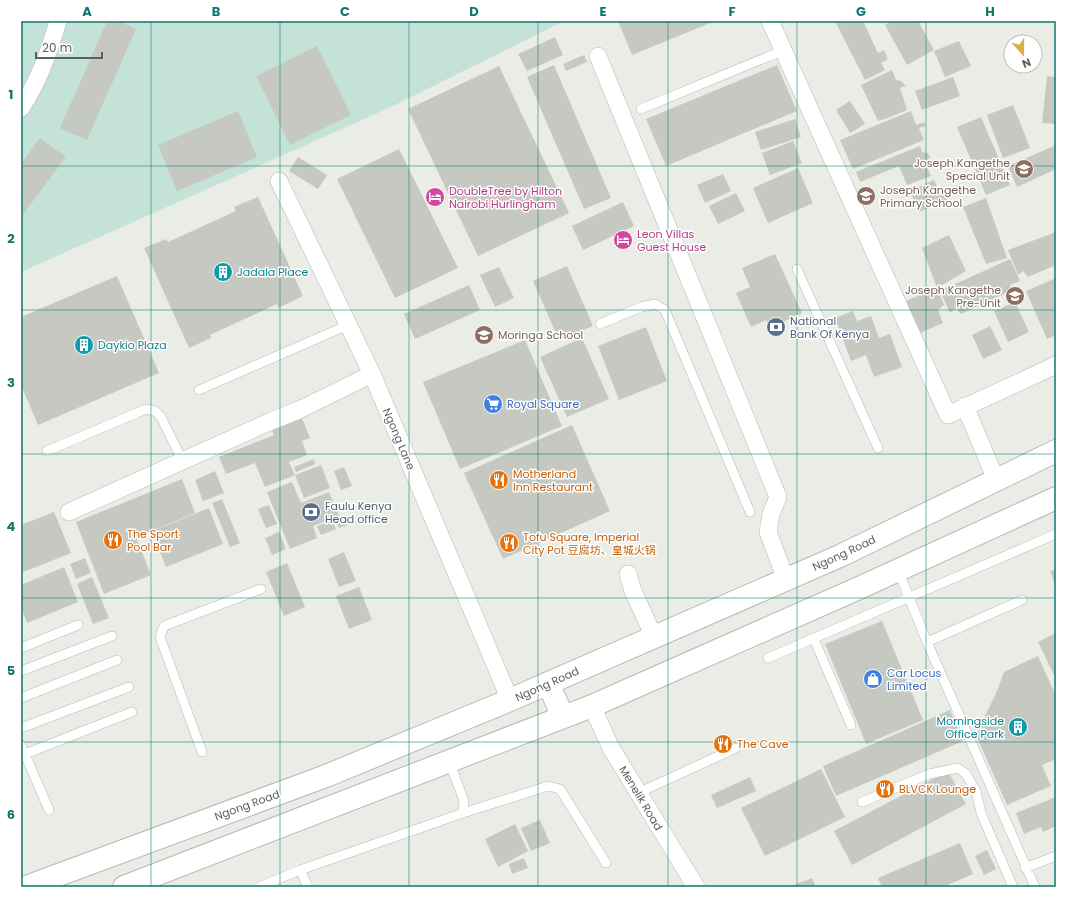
<svg xmlns="http://www.w3.org/2000/svg" width="1077" height="908" font-family="Poppins,'Noto Sans SC',sans-serif">
  <rect width="100%" height="100%" fill="#eaede5"/>
  <path fill="#c4e2d8" d="M21 21H564L391 107 21 272Z"/>
  <path fill="#c6c9c1" d="M107 21H118L136 29 87 140 60 128Z
    M618 21H715L632 55Z
    M835 21H863L878 53 884 50 888 59 881 63 885 70 865 80Z
    M892 21H918L934 50 907 65 885 25Z
    M555 37 563 55 527 71 518 54Z
    M959 41 971 66 945 77 934 51Z
    M317 46 351 115 290 145 256 76Z
    M584 55 587 62 566 71 563 64Z
    M554 65 611 198 584 209 527 77Z
    M777 65 797 111 666 166 646 119Z
    M499 66 569 213 478 256 408 109Z
    M892 70 896 80 901 81 906 86 900 88 907 110 885 119 878 121 861 85Z
    M1047 76 1056 77V124L1042 123Z
    M953 77 960 96 922 110 915 91Z
    M850 101 865 124 850 133 836 110Z
    M1013 105 1030 148 1003 158 987 115Z
    M238 111 257 157 177 191 158 145Z
    M911 111 916 125 924 122 926 126 919 128 924 140 853 169 840 140Z
    M981 117 1010 185 986 195 957 127Z
    M795 119 801 137 761 150 755 132Z
    M40 138 66 157 21 217V164Z
    M793 141 802 163 770 175 762 153Z
    M1056 145V169L1017 187 1008 166Z
    M920 146 922 152 928 153 930 158 924 161 931 176 907 185 899 166 860 182 856 172Z
    M399 149 458 268 395 298 337 179Z
    M298 157 327 175 318 189 289 171Z
    M798 168 813 203 768 223 753 188Z
    M723 174 731 191 705 203 697 185Z
    M934 180 940 193 945 191 948 199 919 212 910 191Z
    M736 193 745 211 718 224 709 206Z
    M258 197 303 296 278 308 277 304 210 335 211 338 189 348 144 248 166 239 168 242 236 211 234 207Z
    M986 198 1007 258 986 264 963 207Z
    M623 202 634 226 583 250 572 226Z
    M1056 232V265L1028 277 1023 271 1018 275 1008 250Z
    M949 235 966 271 937 288 922 248Z
    M775 254 802 313 770 328 766 320 751 327 736 293 750 287 742 268Z
    M1010 259 1020 281 1010 285 1012 290 961 314 956 308 950 313 940 291Z
    M567 266 593 326 559 340 533 281Z
    M499 267 514 298 495 307 480 275Z
    M117 276 159 373 38 425 21 385V317Z
    M1056 278V335L1047 339 1026 291Z
    M469 285 480 310 415 339 404 314Z
    M937 288 944 305 938 310 943 323 920 333 906 301Z
    M1015 302 1029 332 1008 342 994 311Z
    M853 311 857 321 871 316 879 338 890 334 902 367 874 377 866 355 851 361 835 318Z
    M990 326 1002 350 983 359 972 335Z
    M646 327 667 381 619 400 598 346Z
    M582 338 609 399 567 417 540 357Z
    M525 340 562 426 460 469 423 382Z
    M301 416 310 438 302 441 307 455 289 462 295 475 265 487 255 463 226 474 219 457 274 435 271 428Z
    M572 425 610 511 503 559 464 473Z
    M314 459 315 464 296 472 294 467Z
    M321 465 330 488 304 498 295 475Z
    M344 467 352 486 341 490 334 471Z
    M215 471 224 493 203 501 195 480Z
    M182 479 195 513 136 537 151 575 104 594 76 522Z
    M292 482 301 503 329 492 339 516 313 526 317 538 290 549 267 492Z
    M222 499 240 543 230 547 212 503Z
    M269 505 277 524 266 528 258 509Z
    M209 508 223 544 166 567 152 531Z
    M54 512 71 553 21 573V525Z
    M345 516 348 525 339 528 335 519Z
    M332 521 336 529 321 535 317 526Z
    M279 532 286 549 272 555 265 538Z
    M344 552 356 581 339 587 328 559Z
    M85 558 91 573 76 579 70 564Z
    M287 563 305 607 284 616 266 572Z
    M64 567 78 602 27 623 21 607V585Z
    M1056 569V586L1050 571Z
    M92 577 109 618 93 624 77 584Z
    M359 587 372 620 349 629 336 596Z
    M882 621 923 720 866 744 825 644Z
    M1056 633V679L1038 642Z
    M1038 656 1056 696V759L1042 765 1051 786 1007 805 976 735 997 691 1004 672Z
    M950 710 963 741 836 796 823 766Z
    M821 769 845 817 765 856 741 808Z
    M948 771 966 804 852 865 834 831Z
    M750 777 756 791 717 808 711 795Z
    M1056 797V826L1043 832 1041 827 1024 834 1016 813Z
    M540 820 550 843 531 851 521 828Z
    M515 824 528 851 498 867 485 839Z
    M960 843 973 874 943 887H882L878 878Z
    M987 850 996 869 984 875 975 856Z
    M524 858 528 868 512 874 509 864Z
    M812 878 816 887H789Z"/>
  <g fill="none" stroke-linecap="round" stroke-linejoin="round">
    <g stroke="#b9b7bd" stroke-width="10">
      <path id="service" d="M641 109 784 50
        M797 269 878 448
        M600 324 641 307 655 304 665 310 750 512
        M199 390 348 325
        M47 451 146 409 155 411 161 417 183 462
        M898 570 927 642 1035 887
        M814 639 851 725
        M927 642 1022 600
        M21 648 78 625
        M768 658 1056 534
        M21 671 112 636
        M21 698 117 660
        M21 728 129 687
        M21 745 49 810
        M202 752 160 637 164 626 261 589
        M25 754 132 712
        M638 793 736 748
        M862 802 929 774 958 768 966 774 976 791 981 813 1013 887
        M463 813 548 786 560 789 606 863
        M1025 868 1056 856
        M300 870 308 887
        M259 887 300 870 463 813 464 801 449 761"/>
    </g>
    <g stroke="#b9b7bd" stroke-width="18">
      <path id="minor" d="M770 21 948 415 1056 365
        M598 56 778 497 771 514 768 532 786 580
        M21 108C39 81 49 52 58 21
        M279 181 372 374 510 700
        M965 406 996 480
        M69 512 269 422 299 410 372 374
        M628 574 633 591 654 637
        M592 706 611 748 696 887"/>
    </g>
    <g stroke="#b8b6bd" stroke-width="24">
      <path id="secondary" d="M548 683 563 717
        M26 887 326 776 510 700 842 555 1056 451
        M124 887 592 706 859 588 1056 498"/>
    </g>
    <use href="#service" stroke="#fff" stroke-width="9"/>
    <use href="#minor" stroke="#fff" stroke-width="17"/>
    <use href="#secondary" stroke="#fff" stroke-width="22"/>
  </g>
  <path fill="none" stroke="#0f766e" stroke-width="1" stroke-opacity="0.55" d="M151 21V887M280 21V887M409 21V887M538 21V887M668 21V887M797 21V887M926 21V887M21 166H1056M21 310H1056M21 454H1056M21 598H1056M21 742H1056"/>
  <defs>
    <g id="school-disc" transform="scale(1)"><circle r="9.5" fill="#8d6e63" stroke="#fff"/><path d="M0-5L7-2L0 1L-7-2ZM-4 1L0 2.5L4 1V4Q0 6-4 4Z" fill="#fff"/></g>
    <g id="hotel-disc" transform="scale(1)"><circle r="9.5" fill="#d1479c" stroke="#fff"/><path d="M-6-4.5h1.5V1H6V5H4.5V3h-9V5H-6ZM-4 0a1.8 1.8 0 1 1 3.6 0ZM.5 0V-2.5h3Q6-2.5 6 0Z" fill="#fff"/></g>
    <g id="building-disc" transform="scale(1)"><circle r="9.5" fill="#0f9aa8" stroke="#fff"/><path d="M-4-6H4V6H1V3H-1V6H-4ZM-2.5-4.3h1.7v1.8h-1.7ZM.8-4.3h1.7v1.8H.8ZM-2.5-1h1.7V.8h-1.7ZM.8-1h1.7V.8H.8Z" fill="#fff"/></g>
    <g id="bank-disc" transform="scale(1)"><circle r="9.5" fill="#5c6f8a" stroke="#fff"/><path d="M-6-4H6V4H-6ZM0-2.3a2.3 2.3 0 1 0 0 4.6a2.3 2.3 0 1 0 0-4.6Z" fill="#fff"/></g>
    <g id="supermarket-disc" transform="scale(1)"><circle r="9.5" fill="#3f7fe0" stroke="#fff"/><path d="M-6-5.5h2.5l.6 2H6L4.5 2H-2.5L-4.4-4H-6ZM-1.5 3.2a1.3 1.3 0 1 0 .1 0ZM3 3.2a1.3 1.3 0 1 0 .1 0Z" fill="#fff"/></g>
    <g id="restaurant-disc" transform="scale(1)"><circle r="9.5" fill="#e8710a" stroke="#fff"/><path d="M-5-6h1v4h1v-4h1v4h1v-4h1v5L-1.5 .5V6h-2V.5L-5-1ZM5-6V6H3V1.5H1.5Q1.5-4 5-6Z" fill="#fff"/></g>
    <g id="shop-disc" transform="scale(1)"><circle r="9.5" fill="#3f7fe0" stroke="#fff"/><path d="M-5-2.5h2.3a2.7 3.5 0 0 1 5.4 0H5L5.5 6h-11ZM-1.5-2.5h3a1.5 2.3 0 0 0-3 0Z" fill="#fff"/></g>
  </defs>
  <g fill-rule="evenodd">
    <use href="#school-disc" x="1024" y="169"/>
    <use href="#school-disc" x="866" y="196"/>
    <use href="#hotel-disc" x="435" y="197"/>
    <use href="#hotel-disc" x="623" y="240"/>
    <use href="#building-disc" x="223" y="272"/>
    <use href="#school-disc" x="1015" y="296"/>
    <use href="#bank-disc" x="776" y="327"/>
    <use href="#school-disc" x="484" y="335"/>
    <use href="#building-disc" x="84" y="345"/>
    <use href="#supermarket-disc" x="493" y="404"/>
    <use href="#restaurant-disc" x="499" y="480"/>
    <use href="#bank-disc" x="311" y="512"/>
    <use href="#restaurant-disc" x="113" y="540"/>
    <use href="#restaurant-disc" x="509" y="543"/>
    <use href="#shop-disc" x="873" y="679"/>
    <use href="#building-disc" x="1018" y="727"/>
    <use href="#restaurant-disc" x="723" y="744"/>
    <use href="#restaurant-disc" x="885" y="789"/>
  </g>
  <g text-anchor="middle" dominant-baseline="central" stroke-width="3" stroke-linejoin="round" paint-order="stroke">
    <g font-size="11" fill="#785e54" stroke="#fff" text-anchor="end">
      <text x="1010" y="163">Joseph Kangethe<tspan x="1010" dy="13">Special Unit</tspan></text>
      <text x="880" y="190" text-anchor="start">Joseph Kangethe<tspan x="880" dy="13">Primary School</tspan></text>
      <text x="1001" y="290">Joseph Kangethe<tspan x="1001" dy="13">Pre-Unit</tspan></text>
      <text x="498" y="335" text-anchor="start">Moringa School</text>
    </g>
    <g font-size="11" fill="#b23c85" stroke="#fff" text-anchor="start">
      <text x="449" y="191">DoubleTree by Hilton<tspan x="449" dy="13">Nairobi Hurlingham</tspan></text>
      <text x="637" y="234">Leon Villas<tspan x="637" dy="13">Guest House</tspan></text>
    </g>
    <g font-size="11" fill="#0d838f" stroke="#fff" text-anchor="start">
      <text x="237" y="272">Jadala Place</text>
      <text x="98" y="345">Daykio Plaza</text>
      <text x="1004" y="721" text-anchor="end">Morningside<tspan x="1004" dy="13">Office Park</tspan></text>
    </g>
    <g font-size="11" fill="#4e5e75" stroke="#fff" text-anchor="start">
      <text x="790" y="321">National<tspan x="790" dy="13">Bank Of Kenya</tspan></text>
      <text x="325" y="506">Faulu Kenya<tspan x="325" dy="13">Head office</tspan></text>
    </g>
    <g font-size="11" fill="#366cbe" stroke="#fff" text-anchor="start">
      <text x="507" y="404">Royal Square</text>
      <text x="887" y="673">Car Locus<tspan x="887" dy="13">Limited</tspan></text>
    </g>
    <g font-size="11" fill="#5e5d64" stroke="#fff">
      <text transform="translate(399 439) rotate(67)">Ngong Lane</text>
      <text transform="translate(844 553) rotate(-25)">Ngong Road</text>
      <text transform="translate(547 684) rotate(-24)">Ngong Road</text>
      <text transform="translate(641 798) rotate(59)">Menelik Road</text>
      <text transform="translate(247 805) rotate(-20)">Ngong Road</text>
    </g>
    <g font-size="11" fill="#c56008" stroke="#fff" text-anchor="start">
      <text x="513" y="474">Motherland<tspan x="513" dy="13">Inn Restaurant</tspan></text>
      <text x="127" y="534">The Sport<tspan x="127" dy="13">Pool Bar</tspan></text>
      <text x="523" y="537">Tofu Square, Imperial<tspan x="523" dy="13">City Pot 豆腐坊、皇城火锅</tspan></text>
      <text x="737" y="744">The Cave</text>
      <text x="899" y="789">BLVCK Lounge</text>
    </g>
  </g>
  <rect width="1077" height="908" fill="none" stroke="#ffffff" stroke-width="44"/>
  <g transform="translate(1023 54) rotate(159)"><circle r="19" fill="#ffffff" stroke="#bfbec1"/>
  <path d="M0-3L7 15L0 10L-7 15Z" fill="#d7b041"/>
  <text y="-6" font-size="11" font-weight="bold" text-anchor="middle" fill="#5e5d64">N</text>
  </g>
  <path d="M36 52v6h66v-6" fill="none" stroke="#5e5d64" stroke-width="2"/>
  <text x="42" y="52" font-size="12" fill="#5e5d64" stroke="#ffffff" stroke-width="3" paint-order="stroke">20 m</text>
  <rect x="22" y="22" width="1033" height="864" fill="none" stroke="#0f766e" stroke-width="1.5"/>
  <g font-size="13" text-anchor="middle" font-weight="bold" fill="#0f766e">
    <text x="87" y="16">A</text>
    <text x="216" y="16">B</text>
    <text x="345" y="16">C</text>
    <text x="474" y="16">D</text>
    <text x="603" y="16">E</text>
    <text x="732" y="16">F</text>
    <text x="861" y="16">G</text>
    <text x="990" y="16">H</text>
    <text x="11" y="99">1</text>
    <text x="11" y="243">2</text>
    <text x="11" y="387">3</text>
    <text x="11" y="531">4</text>
    <text x="11" y="675">5</text>
    <text x="11" y="819">6</text>
  </g>
</svg>
